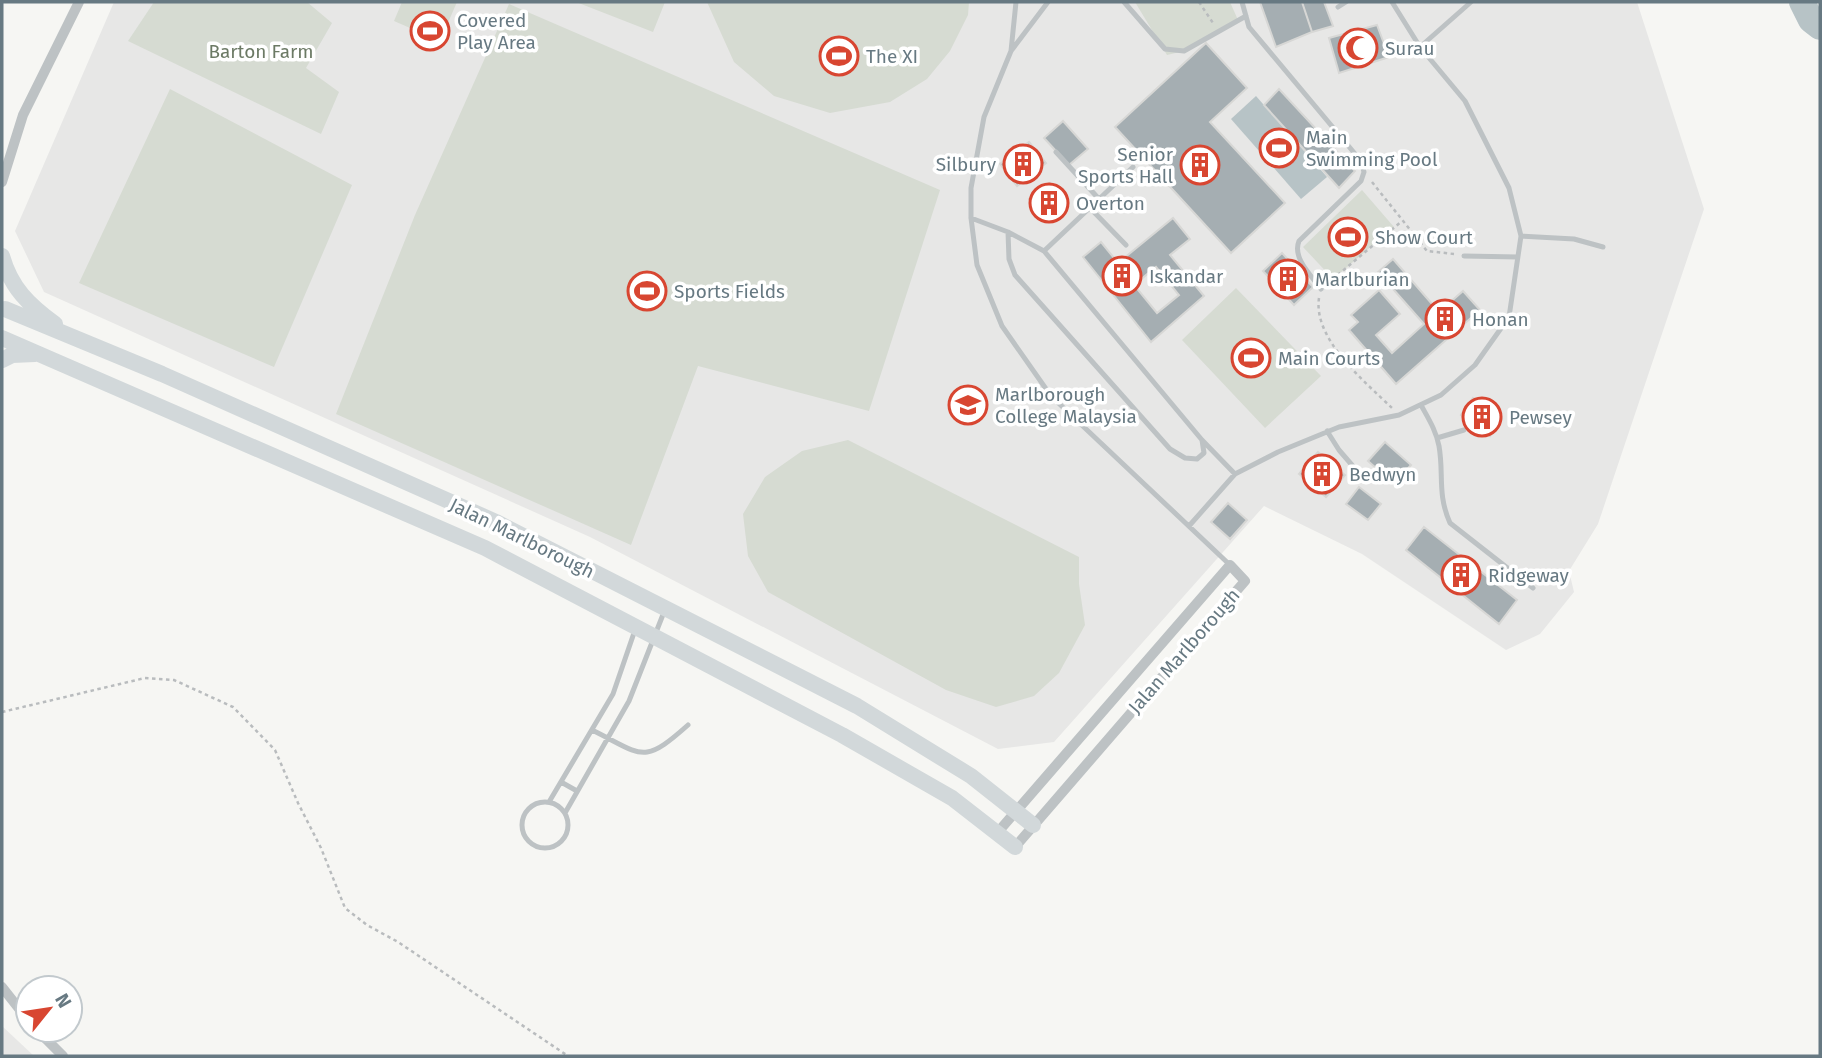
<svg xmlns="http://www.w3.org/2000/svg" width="1822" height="1058" viewBox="0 0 1822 1058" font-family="'Fira Sans',sans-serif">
	<rect width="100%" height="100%" fill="#f6f6f3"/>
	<!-- built -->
	<path fill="#e7e7e6" d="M114 2H1637L1704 209 1598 524 1569 571 1574 592 1540 634 1506 650 1362 554 1264 506 1054 742 998 749 590 537 44 292 15 231Z
		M2 1026 34 1056H2Z"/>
	<!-- green -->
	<path fill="#d6dbd2" d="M154 2H307L332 23 306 68 339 92 321 134 128 41Z
		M402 2H457L440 41 394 21Z
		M576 2H665L653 32Z
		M707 2H969L968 15 950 51 927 79 890 102 830 113 774 96 734 62Z
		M1135 2H1230L1238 20 1184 51 1167 55Z
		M509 4 940 190 869 411 698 366 631 545 336 414 415 215Z
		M170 89 352 185 274 367 79 283Z
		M1362 190 1394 227 1333 279 1303 247Z
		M1236 288 1321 376 1265 428 1182 340Z
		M848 440 1079 557V584L1085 625 1059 673 1034 696 996 707 946 690 768 592 748 556 743 514 765 477 802 451Z"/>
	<!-- water -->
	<path fill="#b7c3c6" d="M1256 96 1327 177 1301 199 1231 119Z"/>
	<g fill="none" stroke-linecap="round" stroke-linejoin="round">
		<!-- river -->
		<path stroke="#b7c3c6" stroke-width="26" d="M1802 2 1811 20 1820 27"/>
	</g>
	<!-- building -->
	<path fill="#a5aeb2" stroke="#d7d7d5" stroke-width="2" fill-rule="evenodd" d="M1260 2H1302L1312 32 1276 47Z
		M1302 2H1324L1333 26 1312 32Z
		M1377 25 1389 57 1339 73 1329 38Z
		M1206 43 1247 88 1210 122 1285 203 1231 253 1115 127Z
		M1279 89 1355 171 1339 188 1264 105Z
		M1063 121 1088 149 1069 165 1044 138Z
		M1029 142 1046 163 1017 186 1000 164Z
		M1050 183 1068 206 1047 222 1029 199Z
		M1173 218 1190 239 1170 255 1204 296 1151 342 1083 257 1101 242 1118 263ZM1156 267 1179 295 1157 313 1134 285Z
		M1282 253 1313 287 1294 305 1263 271Z
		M1393 259 1439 312 1463 291 1480 310 1396 384 1349 330 1358 322 1351 315 1379 290 1400 314 1376 335 1392 353 1424 324 1378 272Z
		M1473 398 1502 419 1490 436 1461 415Z
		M1385 442 1411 465 1394 484 1368 461Z
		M1318 452 1345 475 1326 497 1299 474Z
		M1359 487 1381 504 1368 520 1346 504Z
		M1228 503 1247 520 1230 539 1211 522Z
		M1424 527 1517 600 1499 624 1406 550Z"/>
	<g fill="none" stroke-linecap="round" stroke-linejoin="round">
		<!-- path -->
		<path stroke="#b9bcbe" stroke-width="2.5" stroke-dasharray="3.5 3.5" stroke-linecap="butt" d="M1199 2 1213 23
			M1372 182 1427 251 1454 254
			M1327 284 1402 221
			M1319 298C1313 339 1364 381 1392 408
			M2 712 145 678 174 680 233 707 275 750 298 803 321 848 345 908 367 925 398 942 568 1056"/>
		<!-- lane -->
		<path stroke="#bdc2c4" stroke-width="5" d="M1048 2 1011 51 984 117 971 188V218L977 265 1002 326 1051 396 1230 565
			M1124 2 1165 49 1184 51 1246 16
			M1242 2 1249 27 1361 161 1364 172 1361 181 1299 241C1292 258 1311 275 1321 289
			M1338 7 1346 2
			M1420 47 1471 2
			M1011 51 1016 2
			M1056 152 1099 199
			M1090 208 1126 245
			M971 218 1008 232 1044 251 1202 440 1235 474
			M1008 232 1009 259 1015 275 1170 449 1185 458 1197 459 1204 453 1202 440
			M1521 236 1574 239 1603 247
			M1044 251 1133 167
			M1464 256 1518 257
			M1421 405C1428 418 1436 430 1439 446 1444 474 1437 494 1450 523L1533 588
			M1327 431 1339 450 1358 472
			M1437 438 1464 430
			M1189 526 1235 474 1278 452 1339 427 1399 415 1441 395 1475 365 1509 317 1521 236 1509 188 1465 101 1420 47 1392 2
			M592 730C643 755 642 766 688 725
			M561 782 577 791
			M522 825a23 23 0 1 1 46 0a23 23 0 1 1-46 0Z
			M549 802 613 694 635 630
			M565 813 629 701 664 612"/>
		<!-- street -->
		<path stroke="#bdc2c4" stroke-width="10" d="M2 182 23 115 79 2
			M998 832 1230 565 1245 581 1015 847
			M2 987 28 1020
			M37 1030 63 1056"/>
		<!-- secondary -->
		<path stroke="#d2d8da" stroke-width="16" d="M2 256C11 288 29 305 55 324
			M5 309 162 374 496 522 857 706 971 776 1033 825
			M2 338 485 548 842 735 952 798 1015 847
			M2 360 12 355 35 354"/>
	</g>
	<!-- icons -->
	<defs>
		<symbol id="stadium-ring" viewBox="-11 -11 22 22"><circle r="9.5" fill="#fff" stroke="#d84631" stroke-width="1.5"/><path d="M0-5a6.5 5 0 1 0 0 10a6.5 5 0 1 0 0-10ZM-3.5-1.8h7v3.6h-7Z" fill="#d84631"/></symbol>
		<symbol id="mosque-ring" viewBox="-11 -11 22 22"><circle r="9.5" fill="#fff" stroke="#d84631" stroke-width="1.5"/><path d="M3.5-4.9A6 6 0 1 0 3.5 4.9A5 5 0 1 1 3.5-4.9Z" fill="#d84631"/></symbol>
		<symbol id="building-ring" viewBox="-11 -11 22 22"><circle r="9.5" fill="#fff" stroke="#d84631" stroke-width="1.5"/><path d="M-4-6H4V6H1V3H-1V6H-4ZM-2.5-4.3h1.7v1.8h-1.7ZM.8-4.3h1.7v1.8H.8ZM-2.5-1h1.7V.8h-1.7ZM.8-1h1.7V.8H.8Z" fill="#d84631"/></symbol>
		<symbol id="university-ring" viewBox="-11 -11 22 22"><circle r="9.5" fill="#fff" stroke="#d84631" stroke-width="1.5"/><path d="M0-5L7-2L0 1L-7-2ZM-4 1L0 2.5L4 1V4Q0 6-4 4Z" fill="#d84631"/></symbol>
	</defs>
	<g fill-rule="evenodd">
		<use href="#stadium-ring" x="408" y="9" width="44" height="44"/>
		<use href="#mosque-ring" x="1336" y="26" width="44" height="44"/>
		<use href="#stadium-ring" x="817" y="34" width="44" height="44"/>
		<use href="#stadium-ring" x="1257" y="126" width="44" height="44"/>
		<use href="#building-ring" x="1001" y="142" width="44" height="44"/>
		<use href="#building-ring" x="1178" y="143" width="44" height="44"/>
		<use href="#building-ring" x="1027" y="181" width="44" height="44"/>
		<use href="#stadium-ring" x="1326" y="215" width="44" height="44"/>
		<use href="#building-ring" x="1100" y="254" width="44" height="44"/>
		<use href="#building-ring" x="1266" y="257" width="44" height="44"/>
		<use href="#stadium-ring" x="625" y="269" width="44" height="44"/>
		<use href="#building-ring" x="1423" y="297" width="44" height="44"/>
		<use href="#stadium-ring" x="1229" y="336" width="44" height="44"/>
		<use href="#university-ring" x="946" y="383" width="44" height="44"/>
		<use href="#building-ring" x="1460" y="395" width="44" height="44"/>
		<use href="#building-ring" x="1300" y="452" width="44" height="44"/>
		<use href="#building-ring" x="1439" y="553" width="44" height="44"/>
	</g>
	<g text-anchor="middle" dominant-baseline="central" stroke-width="7" stroke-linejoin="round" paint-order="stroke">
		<!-- poi labels -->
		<g font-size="19" fill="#677982" stroke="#fff" text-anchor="start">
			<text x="457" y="20">Covered<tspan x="457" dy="22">Play Area</tspan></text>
			<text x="1385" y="48">Surau</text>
			<text x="866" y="56">The XI</text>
			<text x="1306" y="137">Main<tspan x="1306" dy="22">Swimming Pool</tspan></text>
			<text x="1173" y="154" text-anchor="end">Senior<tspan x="1173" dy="22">Sports Hall</tspan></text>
			<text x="996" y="164" text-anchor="end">Silbury</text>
			<text x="1076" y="203">Overton</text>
			<text x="1375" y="237">Show Court</text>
			<text x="1149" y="276">Iskandar</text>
			<text x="1315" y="279">Marlburian</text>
			<text x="674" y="291">Sports Fields</text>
			<text x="1472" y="319">Honan</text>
			<text x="1278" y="358">Main Courts</text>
			<text x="995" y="394">Marlborough<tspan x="995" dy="22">College Malaysia</tspan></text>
			<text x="1509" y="417">Pewsey</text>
			<text x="1349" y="474">Bedwyn</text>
			<text x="1488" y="575">Ridgeway</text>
		</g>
		<!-- park labels -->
		<g font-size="19" fill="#6c7a65" stroke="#fff">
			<text x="261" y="51">Barton Farm</text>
		</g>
		<!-- street labels -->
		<g font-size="19" fill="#677982" stroke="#fff">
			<text transform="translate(522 538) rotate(26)">Jalan Marlborough</text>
			<text transform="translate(1184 651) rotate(-49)">Jalan Marlborough</text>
		</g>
	</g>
	<!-- border -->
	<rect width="1822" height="1058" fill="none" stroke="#677982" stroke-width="7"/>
	<!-- north arrow -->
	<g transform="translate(49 1009) rotate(60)"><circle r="33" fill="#ffffff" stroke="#c2c9cd" stroke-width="2"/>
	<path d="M0-5L12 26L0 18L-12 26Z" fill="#d84631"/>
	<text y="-10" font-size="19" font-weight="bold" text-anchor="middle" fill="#677982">N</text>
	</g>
</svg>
